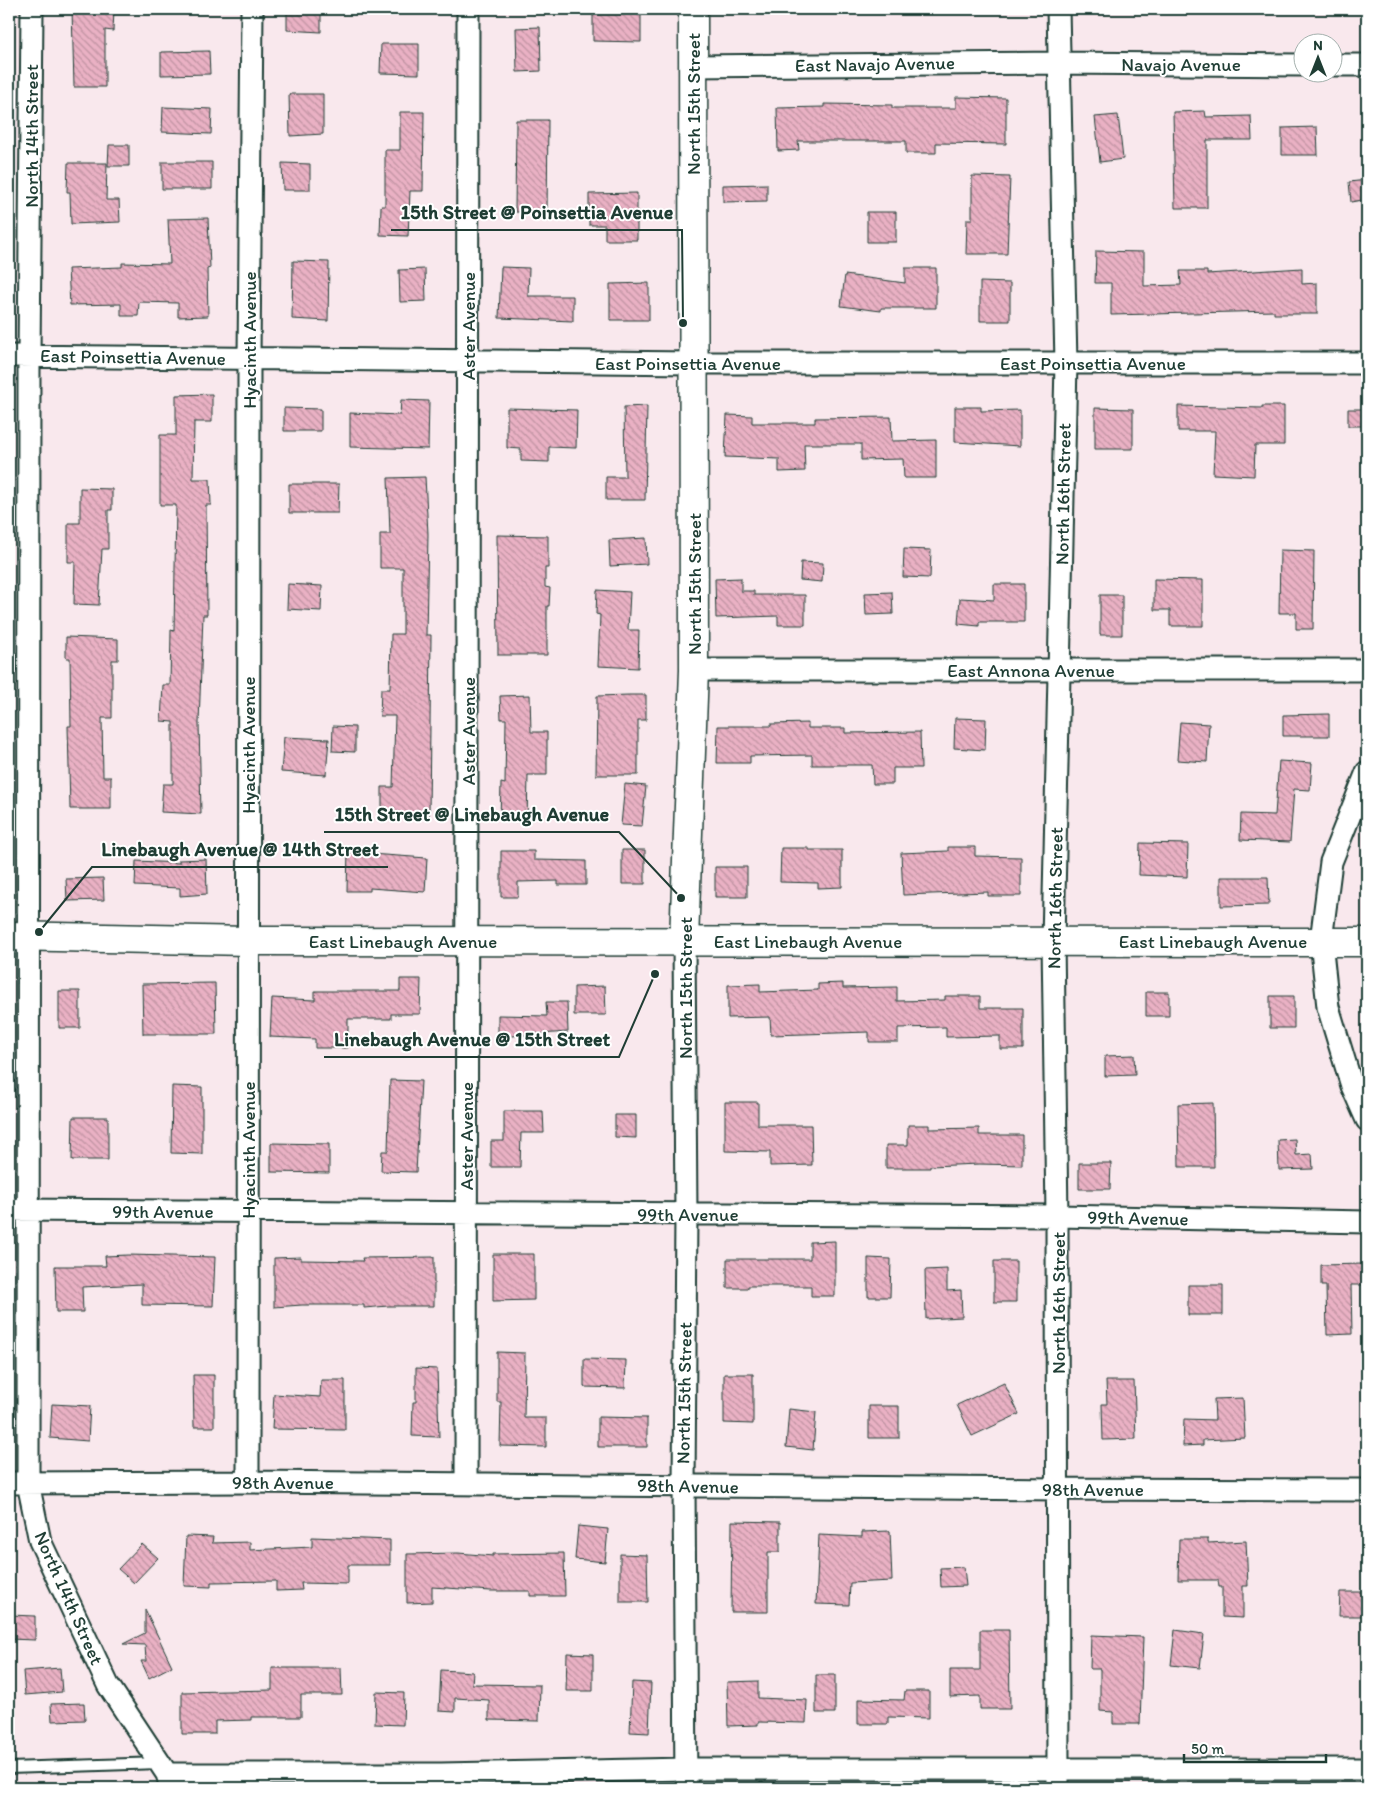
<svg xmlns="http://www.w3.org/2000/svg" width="1376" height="1797" viewBox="0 0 1376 1797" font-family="Itim,sans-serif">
	<defs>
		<pattern id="building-back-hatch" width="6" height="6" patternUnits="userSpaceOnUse" patternTransform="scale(1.25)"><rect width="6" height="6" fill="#eab1c4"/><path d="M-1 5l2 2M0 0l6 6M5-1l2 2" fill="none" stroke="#bd91a0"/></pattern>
	</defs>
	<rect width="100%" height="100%" fill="#f9e8ed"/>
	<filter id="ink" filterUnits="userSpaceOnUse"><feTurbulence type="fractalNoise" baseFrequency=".02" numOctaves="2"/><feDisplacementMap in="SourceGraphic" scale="10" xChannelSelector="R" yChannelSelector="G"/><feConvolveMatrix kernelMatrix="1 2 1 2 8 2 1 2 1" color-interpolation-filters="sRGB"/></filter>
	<g filter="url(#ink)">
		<!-- building -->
		<path fill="url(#building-back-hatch)" stroke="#1f3d34" d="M72 9 114 10 113 31 105 30V87H74Z
			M287 9H321V32L287 30Z
			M593 9H641V42L593 41Z
			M540 27 541 71 517 72 516 28Z
			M381 44H419V74L380 73Z
			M209 51 210 74 161 75V52Z
			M289 94H323V134L290 136Z
			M956 97 1006 98V144L936 143V153H906V141H798L799 150 778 151 777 108 824 107V104L892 105V108H956Z
			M163 107 212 109 211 134 162 132Z
			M1205 111 1206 117 1251 116 1252 140H1207V208H1175L1173 112Z
			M400 112H424L423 191H410L408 236 380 235 381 206H385V150H400Z
			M1118 115 1123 159 1100 162 1095 117Z
			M516 120H548L547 212H515Z
			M1317 127 1318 155H1282V128Z
			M109 145H129V166H108Z
			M162 162H212V189H162Z
			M68 163H107L106 200H119L120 222 71 224 70 192H67Z
			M282 163 310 164V190H283Z
			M972 176 1010 177 1007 254H966L967 219H972Z
			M1367 180V199L1351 202 1349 182Z
			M767 184V201L723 202V185Z
			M637 193V240H605V225H589V194Z
			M867 212H896V242H867Z
			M208 218 210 268 207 269 208 316 178 317V303L139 302 138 316H121V304L70 305 68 269 122 267V263L170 264 168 219Z
			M1096 251 1144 252V286L1181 285 1180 271H1207V274L1302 268V284L1317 283V314H1274V311L1111 315V283H1095Z
			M293 261 329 262 328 321 292 319Z
			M501 267 529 268 528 296H573V321L499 318Z
			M905 268H936V308H881V311L841 306 845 275 905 283Z
			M425 269 426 301 400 302 399 270Z
			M980 282 1010 283V321H980Z
			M649 283V320H610V284Z
			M212 394V422H194L193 479H210L211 505H206L207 615H203L199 723 201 814 161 812 163 784H173V722L161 721 163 685H170L171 630 174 631 176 505H160V435H176V395Z
			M401 400 429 401 428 449 350 447V413L400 415Z
			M647 406 645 500H606V477H625L624 407Z
			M1178 406 1262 408V406H1284V445H1255L1254 476 1213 474 1215 431H1178Z
			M955 407H981V411L1020 410V446L955 442Z
			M284 408 321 409V431H284Z
			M507 408 577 410 576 448 549 447V462L521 461V449L507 448Z
			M1095 408 1133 409V449H1095Z
			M1348 409H1367V426H1348Z
			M727 415 752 416V423H815V418L891 417 892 441 936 440V478H904L903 459 861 460V444H804L805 471 779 472V459L725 457Z
			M425 477 428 534 426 635H431L429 815 382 816V787H393L395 716H380L381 689H390L391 634H403V568H380V534H390L388 478Z
			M289 484H339L338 513H289Z
			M80 488 112 489V510H108V549H102L99 605 74 604 75 562H68V523H80Z
			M497 535 548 536V568H545V587L550 588 549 606H547V655H498Z
			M646 538 647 564 610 566 609 540Z
			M904 549 931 550 930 578 903 577Z
			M1280 550 1314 551 1313 629H1296V613H1279Z
			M801 562 823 563 822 582 800 580Z
			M741 578V591H754V595H805V625H778V616L716 618 715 579Z
			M1154 579 1203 580V626H1170V610H1154Z
			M288 584 322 586 321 611 287 609Z
			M994 584H1024V622H979V626L958 624 960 598 994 600Z
			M597 590 630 592 628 630H639L638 668 598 666 600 615 596 614Z
			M892 592 893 614 866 615 865 593Z
			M1100 595H1122V635H1100Z
			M66 637 118 639V660H112V718H102L103 777H111V809H70L68 726H71L70 658H66Z
			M530 695 531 732H547V775H528L527 822 500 821 501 783 505 784 506 719H501L500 696Z
			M629 695H646V720H638V775H596L597 696Z
			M1329 714V736H1283V715Z
			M955 718 986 719 985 750 954 748Z
			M1180 722 1209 724 1207 762 1177 760Z
			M808 723V728H845V733L920 732 921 768H893V784H873L872 765H812V755L750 756V763H717L718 726H771V724Z
			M333 726 355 727V752L332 751Z
			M284 737 329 739 326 775 281 772Z
			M1279 761 1312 763 1310 790 1294 789 1290 842 1240 840 1241 814 1275 815Z
			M625 784 646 786 642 826 621 825Z
			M1140 843 1188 844 1187 877 1139 875Z
			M948 847H975V856L1021 857V896H988V892L903 895 901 853 948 851Z
			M781 848H809V850H842V887L818 888V883L780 882Z
			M348 850H370V854L427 858 425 892 370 888V891H347Z
			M622 850H645V884H622Z
			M501 851H534V860L586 861V885H558V881L518 882V897H501Z
			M206 859 207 894 180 896V888L135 886 136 861 179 863V860Z
			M715 867H747V897H715Z
			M1221 877H1268L1269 905 1221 906Z
			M103 878 104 900 67 901 66 879Z
			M400 979H421L420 1014H391V1019H348V1048H315V1039L270 1037 272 998 315 1000V991H400Z
			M215 983 216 1034H143L142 984Z
			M843 983V988L897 987V1001L945 1000V996H980V1008H1023V1049H1000V1036L946 1037V1027L898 1028V1042H869V1032L771 1035 770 1017 728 1018V985L760 984V992L818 990V984Z
			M605 986 606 1015H574V987Z
			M59 991H80V1028H59Z
			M1146 992H1169V1016H1146Z
			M1270 996H1294V1028H1270Z
			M546 1002H567L568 1032 498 1037V1015L547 1016Z
			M1134 1055 1135 1075 1105 1076V1056Z
			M390 1080 421 1081 416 1172 381 1171 382 1151H388Z
			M172 1086 202 1087V1154L171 1153Z
			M725 1102H758V1125H811L812 1165 770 1166V1152L725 1151Z
			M1213 1103 1214 1167H1179L1178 1104Z
			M504 1111H543L544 1133H521L520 1167H491V1141H504Z
			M615 1115H636V1138L615 1137Z
			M73 1117H108V1160H72Z
			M908 1125H929V1129L979 1128V1135H1022V1165L979 1164 930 1166V1168H886V1145H908Z
			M1295 1139 1296 1155 1312 1154 1313 1169 1279 1170 1278 1140Z
			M271 1143 329 1144V1173L271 1172Z
			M1079 1163H1111L1110 1189H1079Z
			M835 1241V1296H811V1286H748V1288H727V1259H810V1242Z
			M493 1254H534V1300L493 1301Z
			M128 1255 215 1257 213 1306 142 1305V1284L82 1287 83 1312H56L55 1266H106L105 1256Z
			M301 1257V1260L363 1261 362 1258 434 1257V1306H388L364 1308V1305H302L274 1307V1258Z
			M868 1258 891 1259 890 1297H868Z
			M994 1261H1016V1302H994Z
			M1363 1264 1364 1285H1351L1352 1334 1327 1335 1326 1286H1321V1265Z
			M947 1269V1291L961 1290 962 1317 926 1319 925 1270Z
			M1188 1285H1223V1315H1188Z
			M497 1352 525 1353 524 1418H546V1447L500 1446 501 1402H497Z
			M584 1359 626 1360 625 1388 584 1387Z
			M416 1368 437 1369 439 1437 412 1436 413 1402H416Z
			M724 1374H753V1424L724 1423Z
			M193 1375H214V1427H194Z
			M321 1380H345V1430L272 1429 274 1394 320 1397Z
			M1106 1381H1134L1136 1439 1103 1440 1102 1404H1107Z
			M1004 1383 1019 1414 972 1436 957 1405Z
			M1243 1398 1245 1438 1203 1440V1445L1183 1446 1184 1419 1215 1420 1214 1399Z
			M52 1404 90 1406 88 1441 50 1438Z
			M869 1406H899V1438H869Z
			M789 1409 816 1412 813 1450 786 1447Z
			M598 1417 647 1418V1447H598Z
			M732 1521 780 1522V1552H768V1612H731Z
			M578 1526 608 1529 605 1562 575 1559Z
			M890 1531 892 1581 850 1583 849 1605 816 1604 819 1535 862 1537V1532Z
			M186 1536 213 1537 212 1543 250 1542V1550L312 1547V1537L390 1540V1565H348V1584L301 1583 302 1590 276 1591V1581L211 1582V1587L184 1586Z
			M1179 1539H1208V1543L1246 1541 1248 1586H1243V1618L1222 1617V1587H1219L1218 1580H1178Z
			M142 1544 158 1558 134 1583 118 1569Z
			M458 1553 493 1556V1554L564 1553 565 1596H530V1591H491L432 1587V1602L407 1603V1554Z
			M620 1554 647 1555 648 1602H620Z
			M964 1567 966 1586 941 1587 940 1568Z
			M1340 1592H1367V1616H1339Z
			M145 1609 172 1666 149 1678 141 1661H146L145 1645 123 1644 145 1633Z
			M9 1615 35 1616V1640L9 1639Z
			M980 1630H1009L1010 1709H980V1696L950 1697V1670H980Z
			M1175 1630 1204 1634 1200 1668 1171 1665Z
			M1091 1635 1143 1637 1140 1724H1113V1712L1100 1711V1669H1090Z
			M567 1653 593 1654V1691H566Z
			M60 1668 62 1692 25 1695 23 1671Z
			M272 1668H341L342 1695H301V1717H251V1720L215 1721V1734H182V1692L272 1690Z
			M441 1670 473 1672 472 1684 540 1685 539 1721 489 1720V1700L455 1698V1712L439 1711Z
			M816 1675H835V1713H816Z
			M758 1681V1698L807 1700 806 1723 758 1722V1725L728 1726 727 1682Z
			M632 1682 651 1683 649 1733 630 1732Z
			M905 1691H929V1718L888 1717V1724H858V1699L904 1700Z
			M376 1692 404 1693 403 1725 375 1724Z
			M84 1703 85 1720 52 1721 51 1704Z"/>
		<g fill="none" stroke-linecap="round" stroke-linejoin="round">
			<defs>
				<path id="lane" d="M9 1768 160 1763"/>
				<path id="street" d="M32 9 29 356 28 1483 40 1541 108 1685 167 1774 171 1788
					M1334 65H1367
					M693 66 1058 63 1304 65
					M9 356 693 363H1367
					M694 670H1367
					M1367 772 1331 862 1321 941 1328 1007 1352 1086 1367 1120
					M684 941 686 1214 684 1486 686 1788
					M9 1210 1057 1216 1367 1222
					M248 1482 249 358 252 9
					M9 1483 248 1482 1058 1489 1367 1490
					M466 1483 468 9
					M167 1774H441L686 1769H1367
					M1058 1788 1057 1216 1053 941 1066 363 1058 9"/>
				<path id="secondary" d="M9 936 248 941 1367 942
					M684 941 694 670 693 9"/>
			</defs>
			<!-- lane casing -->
			<use href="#lane" stroke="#1f3d34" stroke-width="14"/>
			<!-- street casing -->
			<use href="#street" stroke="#1f3d34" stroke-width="25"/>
			<!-- secondary casing -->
			<use href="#secondary" stroke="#1f3d34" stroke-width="31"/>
			<!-- lane -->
			<use href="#lane" stroke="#fff" stroke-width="10"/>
			<!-- street -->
			<use href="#street" stroke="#fff" stroke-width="21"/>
			<!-- secondary -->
			<use href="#secondary" stroke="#fff" stroke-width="28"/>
		</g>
	</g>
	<g text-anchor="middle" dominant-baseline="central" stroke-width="4" stroke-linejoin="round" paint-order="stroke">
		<!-- street labels -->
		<g font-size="19" fill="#1f3d34" stroke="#fff">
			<text transform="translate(875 64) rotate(-1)">East Navajo Avenue</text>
			<text x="1181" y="64">Navajo Avenue</text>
			<text transform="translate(693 104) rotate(-90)">North 15th Street</text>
			<text transform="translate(31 136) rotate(-90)">North 14th Street</text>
			<text transform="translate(468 326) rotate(-90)">Aster Avenue</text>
			<text transform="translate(249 340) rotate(-90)">Hyacinth Avenue</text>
			<text transform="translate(133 357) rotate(1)">East Poinsettia Avenue</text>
			<text x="688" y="363">East Poinsettia Avenue</text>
			<text x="1093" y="363">East Poinsettia Avenue</text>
			<text transform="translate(1063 494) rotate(-89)">North 16th Street</text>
			<text transform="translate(694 584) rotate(-90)">North 15th Street</text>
			<text x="1031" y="670">East Annona Avenue</text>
			<text transform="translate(468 731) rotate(-90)">Aster Avenue</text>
			<text transform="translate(248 745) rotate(-90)">Hyacinth Avenue</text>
			<text transform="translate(1055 898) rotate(-89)">North 16th Street</text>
			<text x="403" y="941">East Linebaugh Avenue</text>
			<text x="808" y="941">East Linebaugh Avenue</text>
			<text x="1213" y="941">East Linebaugh Avenue</text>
			<text transform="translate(685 988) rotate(-90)">North 15th Street</text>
			<text transform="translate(466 1136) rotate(-90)">Aster Avenue</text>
			<text transform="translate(248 1150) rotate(-90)">Hyacinth Avenue</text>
			<text x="163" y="1211">99th Avenue</text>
			<text x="688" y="1214">99th Avenue</text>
			<text transform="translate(1138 1218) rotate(1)">99th Avenue</text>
			<text transform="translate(1058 1303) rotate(-90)">North 16th Street</text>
			<text transform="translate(684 1393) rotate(-89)">North 15th Street</text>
			<text x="283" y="1482">98th Avenue</text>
			<text transform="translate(688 1486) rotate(1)">98th Avenue</text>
			<text x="1093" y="1489">98th Avenue</text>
			<text transform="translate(69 1598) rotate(66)">North 14th Street</text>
		</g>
	</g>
	<!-- callouts -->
	<path fill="none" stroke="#1f3d34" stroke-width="2" d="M683 323L682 230H391M681 898L619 832H324M39 932L92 867H388M655 974L619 1057H324"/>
	<g fill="#1f3d34" stroke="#fff" stroke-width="2">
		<circle cx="683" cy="323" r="5"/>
		<circle cx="681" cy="898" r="5"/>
		<circle cx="39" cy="932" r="5"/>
		<circle cx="655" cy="974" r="5"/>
	</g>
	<g font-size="20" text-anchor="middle" font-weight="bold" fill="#1f3d34" stroke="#fff" stroke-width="4" stroke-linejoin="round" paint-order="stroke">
		<text x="537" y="219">15th Street @ Poinsettia Avenue</text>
		<text x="472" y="821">15th Street @ Linebaugh Avenue</text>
		<text x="240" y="856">Linebaugh Avenue @ 14th Street</text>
		<text x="472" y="1046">Linebaugh Avenue @ 15th Street</text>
	</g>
	<!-- margin -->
	<rect width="1376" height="1797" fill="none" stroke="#fff" stroke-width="30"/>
	<rect x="15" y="15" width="1346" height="1767" fill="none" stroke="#1f3d34" stroke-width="2" filter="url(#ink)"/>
	<!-- north arrow -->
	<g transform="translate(1318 58)"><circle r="24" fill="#ffffff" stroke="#a5b1ae"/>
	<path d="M0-4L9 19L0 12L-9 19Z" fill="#1f3d34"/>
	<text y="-8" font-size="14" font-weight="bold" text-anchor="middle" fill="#1f3d34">N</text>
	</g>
	<!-- scale -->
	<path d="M1184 1754v8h142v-8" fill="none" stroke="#1f3d34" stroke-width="2.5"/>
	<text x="1191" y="1754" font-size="15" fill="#1f3d34" stroke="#ffffff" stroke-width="4" paint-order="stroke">50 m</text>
</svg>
